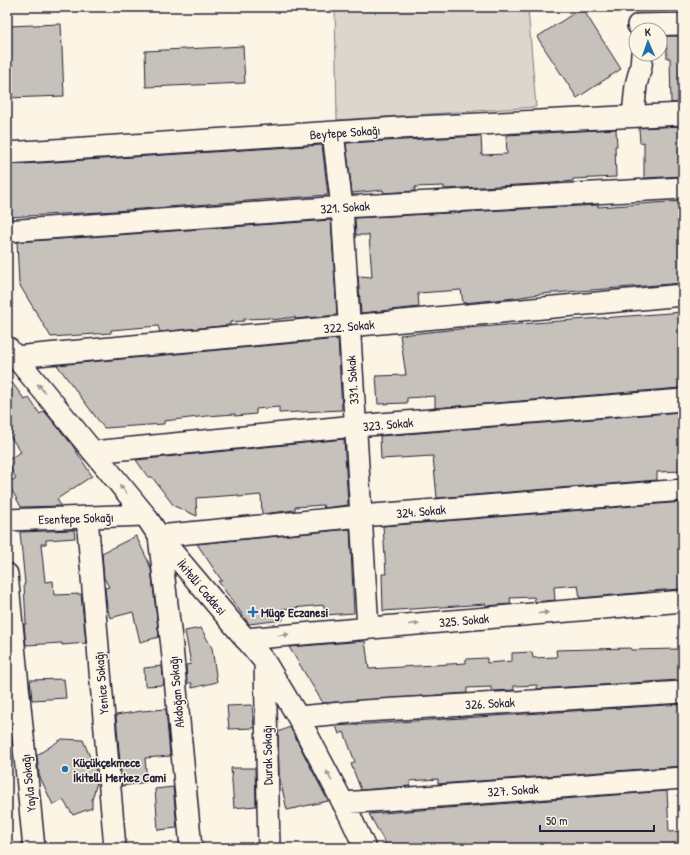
<svg xmlns="http://www.w3.org/2000/svg" width="690" height="855" viewBox="0 0 690 855" font-family="'Patrick Hand',sans-serif">
	<rect width="100%" height="100%" fill="#fcf5e5"/>
	<filter id="ink" filterUnits="userSpaceOnUse"><feTurbulence type="fractalNoise" baseFrequency=".025" numOctaves="2"/><feDisplacementMap in="SourceGraphic" scale="8" xChannelSelector="R" yChannelSelector="G"/><feConvolveMatrix kernelMatrix="1 2 1 2 8 2 1 2 1" color-interpolation-filters="sRGB"/></filter>
	<g filter="url(#ink)">
		<!-- green -->
		<path fill="#dcd6cc" stroke="#7f7c84" d="M335 7H536L528 8 536 107 337 120Z"/>
		<!-- building -->
		<path fill="#c6c1bb" stroke="#22223b" d="M664 7H683V12H665Z
			M582 8 621 69 577 98 537 37Z
			M61 24 64 96 7 98V26Z
			M666 36H683V102L671 103 670 58H667Z
			M243 46 245 83 146 87 145 51Z
			M683 126V176L644 178V142L640 143 639 128Z
			M616 129 617 146H615L616 177 573 179V181L553 183 444 189V186L415 187V191L384 193 383 190 352 193 346 143 481 136 482 155 507 154 506 135Z
			M322 145 328 195 101 212 7 217V165Z
			M683 201V283L540 294 515 298 463 303 461 290 418 293 419 307 361 313 358 276 372 277 369 235H356L355 218 598 205V207Z
			M331 220 337 315 295 319V317L272 320V318L244 319V321L230 322V325L160 332 158 326 111 330V333L51 337 19 284 17 242Z
			M683 312V383H679L680 388 435 408V396L407 398V403L378 404 376 376 406 375 400 335 479 327Z
			M338 339 342 410 279 413V407L256 409V414L235 416V414L207 416 164 421V424L104 428 57 365Z
			M7 376 25 400 29 398 40 414 44 411 71 443 92 476 57 499 61 506 21 507 8 483 16 478 7 463V460L21 452 7 432Z
			M681 412 683 433V471L657 472V480L437 498 433 456 381 459 380 436Z
			M344 439 348 505 324 508 323 505 295 507V510L262 514 261 495 238 497V495L196 498 197 516 174 506 152 477H148L136 460Z
			M683 502V589L647 591V592L580 598 578 585 554 587 555 600 535 602 534 597 510 598 511 604 486 606V604L383 611 382 574H386L383 526Z
			M350 529 354 613 325 615 324 605 282 609 283 620 249 624 218 581H222L197 544Z
			M74 530 75 538 46 540V544H41L45 582 53 581 54 595 81 594 86 643 62 645V643L26 645 24 624H26L24 584H25L20 532Z
			M136 536 148 561 151 569 159 637 140 642 133 612 110 618 107 607 105 588 109 587 104 578 102 553Z
			M201 628 212 648 217 682 192 688V683H187L186 665 191 664 185 631Z
			M365 641 369 669 466 663V659L487 658V663L512 661V653L532 652 533 658 557 657 556 650 631 648V650L678 649 679 680 537 689V685L514 686V690L491 691V687L467 688V693L323 703 289 647Z
			M162 666 164 685 145 686 144 668Z
			M64 679 66 698 32 700 30 680Z
			M683 704V766L438 784V779L410 781V786L361 790 351 764 355 762 344 732 339 734 336 726Z
			M252 705 254 728 229 729 227 706Z
			M166 709 170 756 145 758 147 782 122 786 116 715 142 711Z
			M290 727 310 766 328 801 287 810 279 775 278 732Z
			M62 739 83 740 97 774V782L92 800V808L73 815 63 800 53 805 39 775 37 755Z
			M231 768H255L256 806 234 808Z
			M173 787 177 828 158 830 155 789Z
			M667 791 669 832 683 831V848H388L369 814Z"/>
		<g fill="none" stroke-linecap="round" stroke-linejoin="round">
			<defs>
				<path id="minor" d="M638 25 683 24
					M633 116 636 85 641 66 642 54
					M333 133 342 207 368 628
					M7 153 398 128 683 114
					M7 231 342 207 683 188
					M8 348 145 515 159 536 265 662 298 717 350 816 365 848
					M15 357 683 295
					M93 452 355 426 683 400
					M87 517 115 848
					M7 520 145 515
					M7 574 34 848
					M245 639 683 601
					M265 663 269 848
					M298 717 364 711 683 692
					M343 803 683 778
					M191 848 172 647 159 536 361 516 683 490"/>
			</defs>
			<!-- minor casing -->
			<use href="#minor" stroke="#22223b" stroke-width="24"/>
			<!-- minor -->
			<use href="#minor" stroke="#fcf5e5" stroke-width="21"/>
		</g>
		<!-- one-way arrows -->
		<defs><path id="oneway-solid" d="M-6-.8H1V-3.2L6.5 0L1 3.2V.8H-6Z"/></defs>
		<g fill="#9a9698">
			<use href="#oneway-solid" transform="translate(41 388) rotate(-129)"/>
			<use href="#oneway-solid" transform="translate(123 489) rotate(-129)"/>
			<use href="#oneway-solid" transform="translate(543 613) rotate(-5)"/>
			<use href="#oneway-solid" transform="translate(414 624) rotate(-5)"/>
			<use href="#oneway-solid" transform="translate(284 635) rotate(-5)"/>
			<use href="#oneway-solid" transform="translate(329 776) rotate(-118)"/>
		</g>
	</g>
	<!-- markers -->
	<g fill="#1f6fb2" stroke="#fcf5e5" stroke-width="1.5">
		<path d="M251 606h4v4h4v4h-4v4h-4v-4h-4v-4h4z"/>
		<circle cx="65" cy="769" r="4"/>
	</g>
	<g text-anchor="middle" dominant-baseline="central" stroke-width="3" stroke-linejoin="round" paint-order="stroke">
		<!-- street labels -->
		<g font-size="13" fill="#22223b" stroke="#fcf5e5">
			<text transform="translate(345 132) rotate(-4)">Beytepe Sokağı</text>
			<text transform="translate(345 207) rotate(-4)">321. Sokak</text>
			<text transform="translate(349 326) rotate(-5)">322. Sokak</text>
			<text transform="translate(352 380) rotate(-94)">331. Sokak</text>
			<text transform="translate(388 424) rotate(-5)">323. Sokak</text>
			<text transform="translate(421 511) rotate(-5)">324. Sokak</text>
			<text transform="translate(76 518) rotate(-2)">Esentepe Sokağı</text>
			<text transform="translate(202 587) rotate(50)">İkitelli Caddesi</text>
			<text transform="translate(464 620) rotate(-5)">325. Sokak</text>
			<text transform="translate(101 683) rotate(-95)">Yenice Sokağı</text>
			<text transform="translate(176 692) rotate(-95)">Akdoğan Sokağı</text>
			<text transform="translate(490 703) rotate(-3)">326. Sokak</text>
			<text transform="translate(267 755) rotate(-91)">Durak Sokağı</text>
			<text transform="translate(28 783) rotate(-96)">Yayla Sokağı</text>
			<text transform="translate(513 790) rotate(-4)">327. Sokak</text>
		</g>
		<!-- poi labels -->
		<g font-size="13" font-weight="bold" fill="#22223b" stroke="#fcf5e5" text-anchor="start">
			<text x="261" y="612">Müge Eczanesi</text>
			<text x="73" y="762">Küçükçekmece<tspan x="73" dy="15">İkitelli Merkez Cami</tspan></text>
		</g>
	</g>
	<!-- margin -->
	<rect width="690" height="855" fill="none" stroke="#fcf5e5" stroke-width="24"/>
	<rect x="12" y="12" width="666" height="831" fill="none" stroke="#22223b" stroke-width="1.5" filter="url(#ink)"/>
	<!-- north arrow -->
	<g transform="translate(648 42) rotate(358)"><circle r="19" fill="#fcf5e5" stroke="#a5a1a1"/>
	<path d="M0-3L7 15L0 10L-7 15Z" fill="#1f6fb2"/>
	<text y="-6" font-size="11" font-weight="bold" text-anchor="middle" fill="#22223b">K</text>
	</g>
	<!-- scale -->
	<path d="M540 825v6h114v-6" fill="none" stroke="#22223b" stroke-width="2"/>
	<text x="546" y="825" font-size="12" fill="#22223b" stroke="#fcf5e5" stroke-width="3" paint-order="stroke">50 m</text>
</svg>
